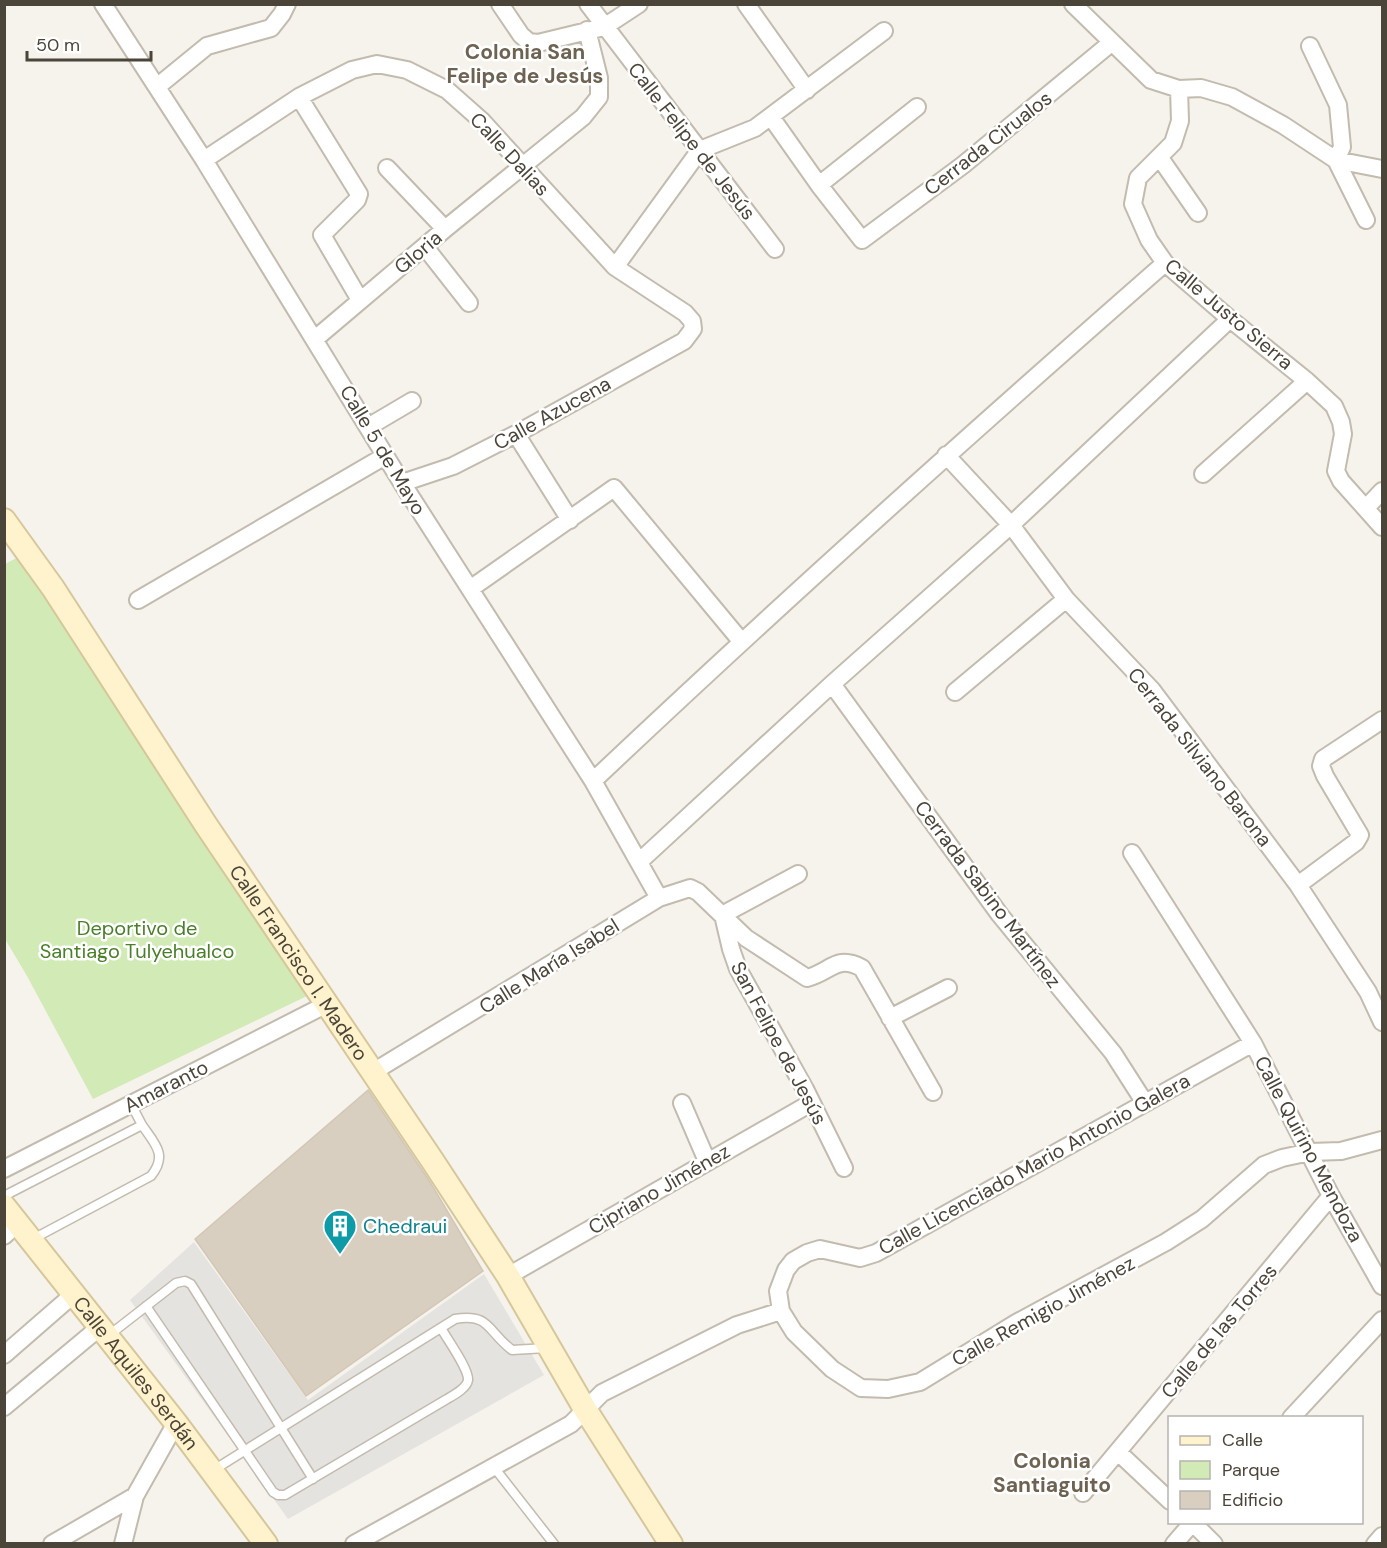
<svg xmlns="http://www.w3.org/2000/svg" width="1387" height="1548" viewBox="0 0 1387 1548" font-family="'DM Sans',sans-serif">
	<rect width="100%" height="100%" fill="#f6f3ec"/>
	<!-- green -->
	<path fill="#d2eab5" d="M28 552 307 996 93 1099 27 976 5 939V564Z"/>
	<!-- parking -->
	<path fill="#e5e3e0" d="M194 1242 308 1400 484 1274 544 1375 288 1519 130 1300Z"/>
	<!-- building -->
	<path fill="#d8cfc1" stroke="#d3c7b4" stroke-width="1.5" d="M368 1090 430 1182 483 1271 306 1396 195 1239Z"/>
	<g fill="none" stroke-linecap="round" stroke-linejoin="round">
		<defs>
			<path id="lane" d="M131 1104 142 1125
				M4 1196 142 1125C155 1144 168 1155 151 1176L31 1240
				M146 1306 273 1492 278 1495H285L447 1399C454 1395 467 1388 468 1380 469 1369 447 1339 441 1328
				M108 1336 176 1283 185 1281 191 1284 313 1479
				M493 1466 554 1544
				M212 1471 455 1319C490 1313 487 1331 512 1350L547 1348"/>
			<path id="street" d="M103 4 204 160 402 483 593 781 659 898
				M500 4 521 35 529 42 538 43 604 27 639 4
				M588 4 775 249
				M746 4 807 90
				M1073 4 1151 80 1179 89 1201 88 1232 97 1283 125 1336 160 1382 169
				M1310 46 1338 105 1342 147 1336 160 1366 220
				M158 86 207 46 271 28 282 14 287 4
				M1179 89 1180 121 1173 143 1138 178 1133 204 1149 240 1165 263 1230 319 1307 381 1334 406 1341 422 1343 434 1336 471 1341 481 1382 527
				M299 97 359 194 357 200 322 235 360 300
				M771 117 819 185 862 240 963 165 1111 43
				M1160 158 1198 213
				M204 160 299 97 352 70 377 64 407 70 447 90 482 121 615 267 685 313 692 321 693 329 684 341 516 434 453 466 402 483
				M387 168 445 229
				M819 185 917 107
				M425 247 469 303
				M615 267 700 150 755 128 884 31
				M315 339 445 229 583 117 599 97V78L587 30
				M368 427 412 401
				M516 434 570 520
				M946 455 1011 525 1066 599 1152 690 1298 885 1368 992 1382 1022
				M1203 474 1307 381
				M1366 508 1382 491
				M470 589 614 488 741 641
				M138 600 385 456
				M832 684 1000 915 1113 1053 1145 1103
				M955 692 1066 599
				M593 781C780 604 971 433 1165 263
				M1132 853 1253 1043 1331 1196 1382 1286
				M640 861 832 684 1011 525 1230 319
				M1298 885 1356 842 1360 835 1325 776 1321 766 1323 759 1382 720
				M722 915 798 874
				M723 915 731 949 738 969 805 1089 844 1168
				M890 1018 948 988
				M1253 1043 876 1253 860 1258 820 1249 807 1253 793 1261 786 1270 778 1291 781 1311 794 1332 832 1369 861 1388 888 1389 920 1382 1016 1323 1166 1242 1202 1219 1264 1165 1282 1158 1310 1152 1341 1151 1382 1140
				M373 1072 659 898 690 888 698 892 746 938 807 978C831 972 836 954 862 968L933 1092
				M682 1103 707 1161
				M4 1169 327 1004
				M4 1236 18 1223
				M508 1276 811 1103
				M4 1355 74 1294
				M4 1407 100 1327
				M1291 1418 1382 1320
				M1118 1452 1170 1501
				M1083 1493 1331 1196
				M1192 1522 1214 1544
				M52 1544 135 1496
				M123 1544 135 1496 176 1423
				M354 1544 571 1424 602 1393 737 1325 781 1311
				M1174 1544 1193 1522
				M1375 1544 1382 1536"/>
			<g id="secondary">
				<path id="s1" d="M4 520 53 588 206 825 432 1160 508 1276 585 1409 671 1544"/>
				<path id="s2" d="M4 1206 176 1423 266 1544"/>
			</g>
		</defs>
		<!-- lane casing -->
		<use href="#lane" stroke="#c2bbae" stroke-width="11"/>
		<!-- street casing -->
		<use href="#street" stroke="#c2bbae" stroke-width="20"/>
		<!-- secondary casing -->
		<use href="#secondary" stroke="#d6c79b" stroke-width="26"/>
		<!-- lane -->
		<use href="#lane" stroke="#fff" stroke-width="8"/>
		<!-- street -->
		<use href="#street" stroke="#fff" stroke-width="16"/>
		<!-- secondary -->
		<use href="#secondary" stroke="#fff3cd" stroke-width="22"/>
	</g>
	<!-- icons -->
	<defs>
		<symbol id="building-pin" viewBox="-11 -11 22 30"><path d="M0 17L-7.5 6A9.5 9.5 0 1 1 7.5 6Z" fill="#0f9aa8" stroke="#fff"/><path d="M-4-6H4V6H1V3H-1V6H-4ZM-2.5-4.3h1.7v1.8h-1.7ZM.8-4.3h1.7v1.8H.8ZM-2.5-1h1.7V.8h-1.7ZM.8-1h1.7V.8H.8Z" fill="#fff"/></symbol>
	</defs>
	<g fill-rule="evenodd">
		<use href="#building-pin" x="321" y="1207" width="38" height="52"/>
	</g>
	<g text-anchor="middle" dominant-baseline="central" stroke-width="5" stroke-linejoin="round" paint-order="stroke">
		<!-- street labels -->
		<g font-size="20" fill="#4b4439" stroke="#fff">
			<text transform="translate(692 141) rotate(52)">Calle Felipe de Jesús</text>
			<text transform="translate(988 143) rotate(-38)">Cerrada Cirualos</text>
			<text transform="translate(510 154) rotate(47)">Calle Dalias</text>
			<text transform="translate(418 252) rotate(-40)">Gloria</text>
			<text transform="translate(1229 314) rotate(40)">Calle Justo Sierra</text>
			<text transform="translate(552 413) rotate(-29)">Calle Azucena</text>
			<text transform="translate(383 450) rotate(59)">Calle 5 de Mayo</text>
			<text transform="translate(1200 757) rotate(52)">Cerrada Silviano Barona</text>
			<text transform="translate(988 894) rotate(53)">Cerrada Sabino Martínez</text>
			<text stroke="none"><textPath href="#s1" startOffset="532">Calle Francisco I. Madero</textPath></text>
			<text transform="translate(549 966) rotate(-32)">Calle María Isabel</text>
			<text transform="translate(779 1043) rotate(62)">San Felipe de Jesús</text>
			<text transform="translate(166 1086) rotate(-27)">Amaranto</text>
			<text transform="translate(1309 1149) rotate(62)">Calle Quirino Mendoza</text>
			<text transform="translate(1034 1164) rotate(-29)">Calle Licenciado Mario Antonio Galera</text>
			<text transform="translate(659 1189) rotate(-30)">Cipriano Jiménez</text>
			<text transform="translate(1043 1311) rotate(-29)">Calle Remigio Jiménez</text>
			<text transform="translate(1219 1331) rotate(-50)">Calle de las Torres</text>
			<text stroke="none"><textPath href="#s2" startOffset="213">Calle Aquiles Serdán</textPath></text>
		</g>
		<!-- park labels -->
		<g font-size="20" fill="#4a7f2a" stroke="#fff">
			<text x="137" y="928">Deportivo de<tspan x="137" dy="23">Santiago Tulyehualco</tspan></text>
		</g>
		<!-- culture labels -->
		<g font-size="20" fill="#0d838f" stroke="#fff" text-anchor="start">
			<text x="363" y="1226">Chedraui</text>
		</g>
		<!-- neighbourhood labels -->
		<g font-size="21" font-weight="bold" fill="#6e6250" stroke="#fff">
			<text x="525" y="52">Colonia San<tspan x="525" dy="24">Felipe de Jesús</tspan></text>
			<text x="1052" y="1461">Colonia<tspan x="1052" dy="24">Santiaguito</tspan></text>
		</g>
	</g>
	<!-- border -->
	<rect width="1387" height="1548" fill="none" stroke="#4b4439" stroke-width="12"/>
	<!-- legend -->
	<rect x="1168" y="1416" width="195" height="108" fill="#ffffff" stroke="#b7b4b0" stroke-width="1.5"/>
	<rect x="1180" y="1436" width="30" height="9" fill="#fff3cd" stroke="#b7b4b0" stroke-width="1.5"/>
	<text x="1222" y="1446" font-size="18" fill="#4b4439">Calle</text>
	<rect x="1180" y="1461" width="30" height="18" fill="#d2eab5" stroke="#b7b4b0" stroke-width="1.5"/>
	<text x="1222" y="1476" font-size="18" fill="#4b4439">Parque</text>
	<rect x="1180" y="1491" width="30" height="18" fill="#d8cfc1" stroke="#b7b4b0" stroke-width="1.5"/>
	<text x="1222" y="1506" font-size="18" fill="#4b4439">Edificio</text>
	<!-- scale -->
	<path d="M27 51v9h124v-9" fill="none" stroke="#4b4439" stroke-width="3"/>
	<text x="36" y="51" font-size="18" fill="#4b4439" stroke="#ffffff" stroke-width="4.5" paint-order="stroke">50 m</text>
</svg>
